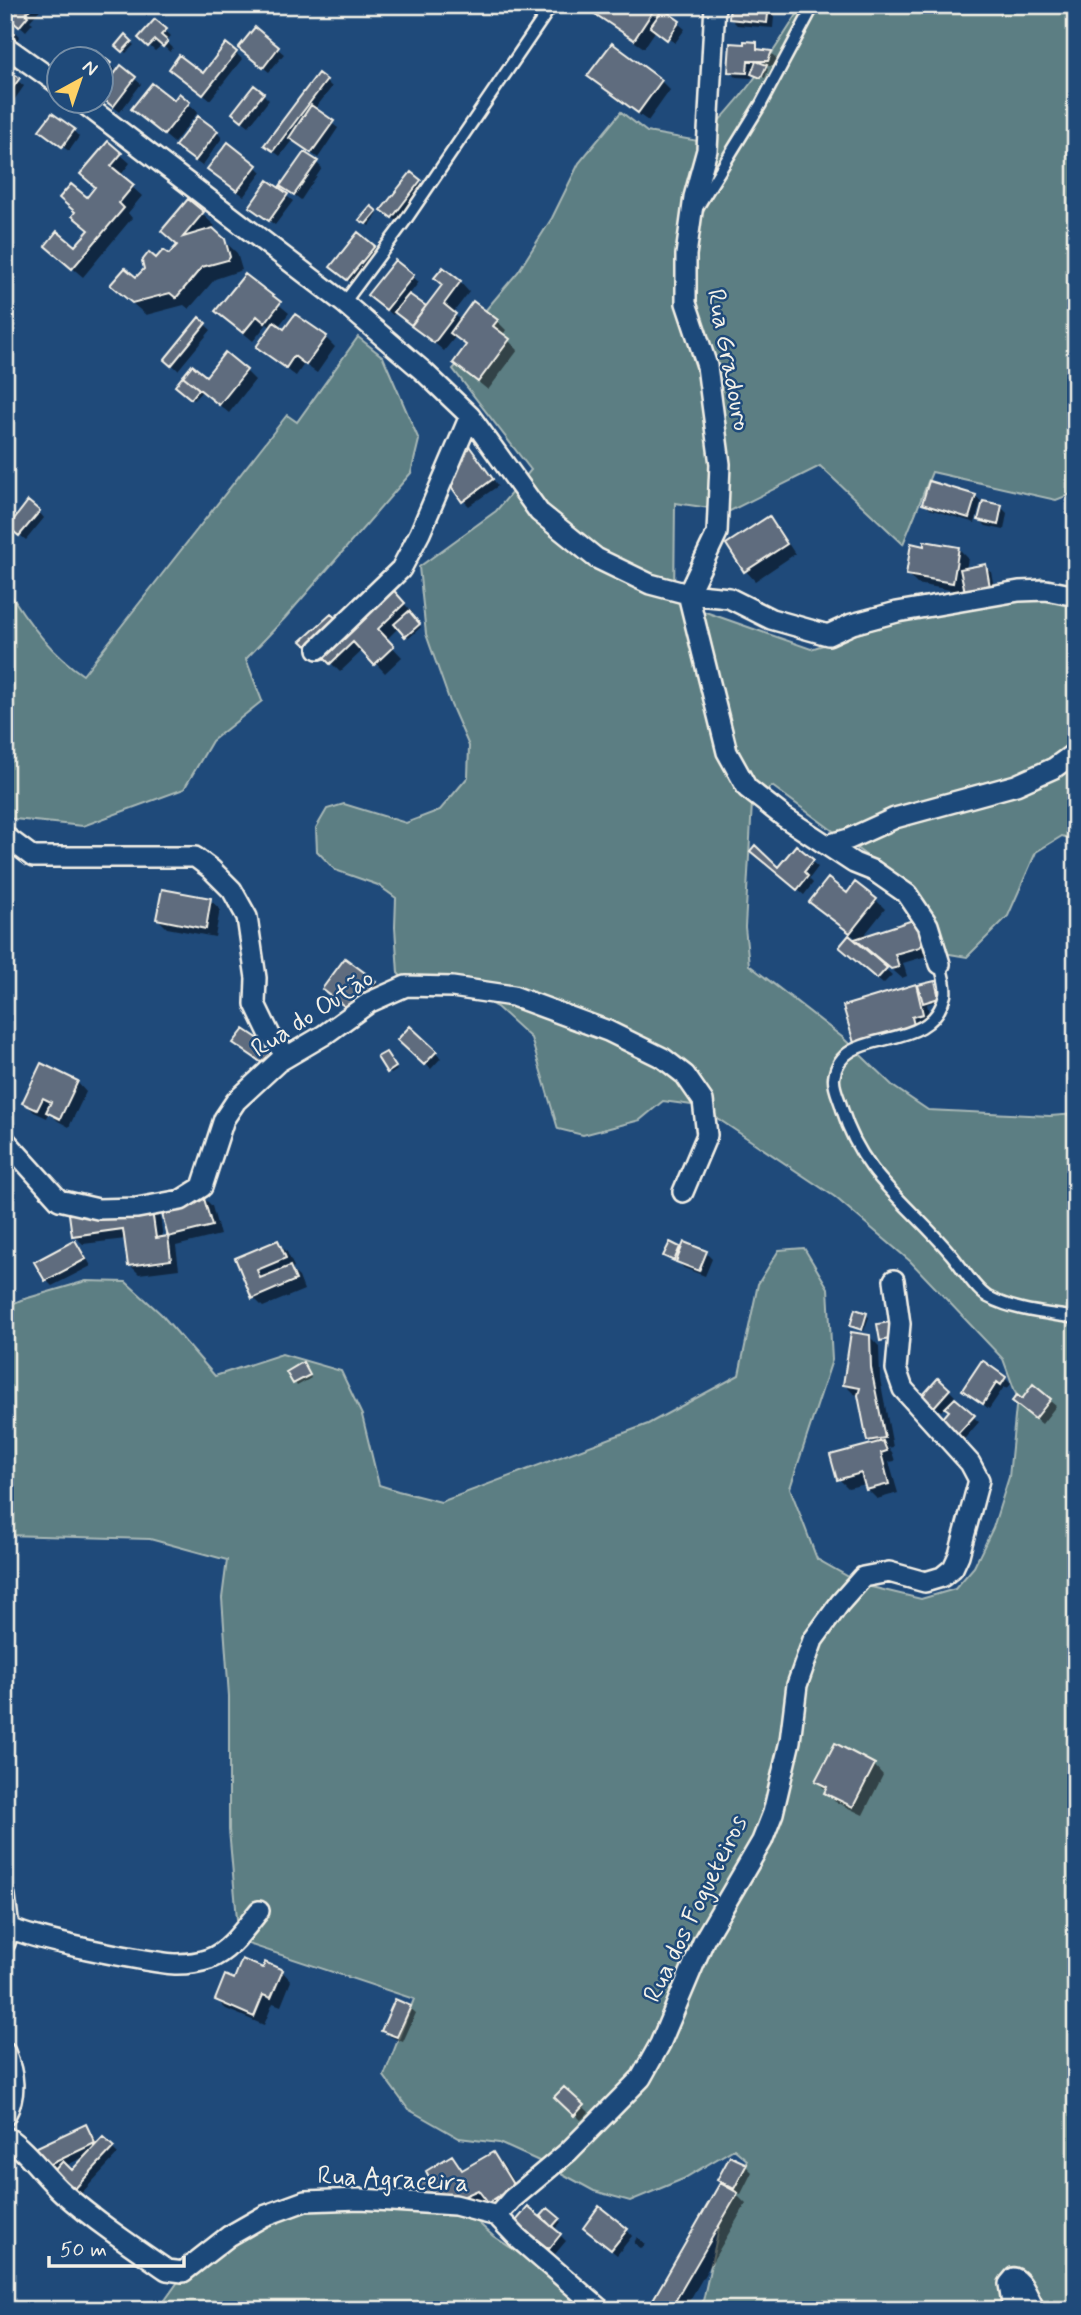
<svg xmlns="http://www.w3.org/2000/svg" width="1081" height="2315" viewBox="0 0 1081 2315" font-family="Mynerve,sans-serif">
	<rect width="100%" height="100%" fill="#1f4a7a"/>
	<filter id="ink" filterUnits="userSpaceOnUse"><feTurbulence type="fractalNoise" baseFrequency=".0143" numOctaves="2"/><feDisplacementMap in="SourceGraphic" scale="14" xChannelSelector="R" yChannelSelector="G"/><feConvolveMatrix kernelMatrix="1 2 1 2 8 2 1 2 1" color-interpolation-filters="sRGB"/></filter>
	<g filter="url(#ink)">
		<!-- green -->
		<path fill="#5c7e83" stroke="#a8b8b6" stroke-width="2" d="M803 5H1076V492L1056 500 932 472 903 544 820 466 730 511 675 503 674 601 811 649 998 589 1042 578 1076 596V840L1062 836 1036 852 1008 916 967 957 938 952 886 870 772 786 752 803 745 927 749 965 842 1037 894 1087 928 1110 1050 1116 1076 1114V2310H701L723 2210 747 2160 734 2149 683 2179 630 2201 594 2191 539 2161 499 2143 459 2138 408 2109 384 2076 414 1999 239 1941 229 1830V1696L222 1598 227 1560 150 1539 5 1535V1307L21 1300 86 1281 126 1282 161 1314 215 1376 282 1354 341 1371 362 1415 379 1485 398 1491 441 1502 648 1424 739 1375 758 1284 779 1250 804 1248 828 1288 832 1360 790 1488 817 1559 863 1585 921 1599 955 1589 974 1567 993 1528 1009 1477 1017 1397 1003 1359 910 1261 835 1197 699 1106 663 1101 640 1120 583 1135 558 1129 531 1038 497 1007 471 993 412 990 398 973 395 927 396 898 378 885 335 870 317 851 316 828 327 809 344 804 406 823 440 810 468 777 469 746 451 705 426 634 419 567 496 511 531 470 453 369 481 339 474 324 518 272 552 218 579 163 621 112 647 132 698 141C742 103 772 54 803 5Z
			M358 337 383 357 419 440 411 473 285 618 246 659 262 701 212 741 184 789 83 826 5 818V585C25 619 50 653 83 675L287 415 297 422Z
			M312 2195 461 2207 493 2236 558 2279 577 2310H158L185 2272Z"/>
		<!-- shadow -->
		<path fill="#0007" fill-rule="evenodd" d="M10 5H44L30 21 33 23 26 31 6 13Z
			M656 5 685 29 675 43 656 30 644 48 604 21 595 12Z
			M732 5H775L773 28 737 25 731 19Z
			M5 22 20 36 13 44 5 36Z
			M165 30 171 36 166 41 173 48 170 52 162 45 155 51 140 37Z
			M255 30 284 54 269 72 246 54Z
			M125 37 134 45 126 53 117 46Z
			M756 44 762 52 771 53 777 59 774 66H765L768 69 765 78 753 73 752 78 736 77 730 71Z
			M95 53 115 70 102 88V60Z
			M236 53 242 59 210 100 177 74 203 76Z
			M122 68 141 84 120 112 106 101 102 97V94Z
			M5 70 24 86 10 106 5 103Z
			M589 76 661 81 670 90 648 121 599 86Z
			M326 81 332 87 314 110 338 128 318 158 293 139 280 156 272 150Z
			M263 94 269 100 249 126 240 119Z
			M180 96 198 112 174 143 134 109 175 102Z
			M74 131 79 137 69 151 47 136Z
			M217 132 222 138 202 166 183 152Z
			M108 143 130 163 120 176 142 196 128 213 132 218 83 277 57 255 75 249 90 231 87 199 97 188Z
			M316 162 322 168 301 200 283 186Z
			M256 166 262 172 244 196 215 175Z
			M411 174 426 187 398 222 389 215Z
			M269 182 293 201 275 225 257 212Z
			M371 208 378 214 369 226 362 219Z
			M202 214 215 226 212 230 237 253 242 270 215 279 189 309 184 305 146 315 125 297 137 280 169 257 178 246 163 231Z
			M374 247 380 253 354 285 339 272Z
			M395 263 419 282 409 295 426 309 460 282 469 292 453 313 461 321H497L506 330 503 335 518 350 488 390 455 363 467 346 456 336 444 351 396 311 393 315 375 301Z
			M245 276 289 313 278 327 284 331 326 338 335 347 317 373 304 364 296 376 268 356 259 347 272 328 267 324 253 341 217 311Z
			M199 319 211 330 178 370 166 359Z
			M246 371 255 380 229 413 202 391 194 400 180 389 192 386 206 379Z
			M472 451 498 486 469 506 463 500Z
			M975 496 981 502 975 523 930 509 924 503Z
			M1001 507 1007 513 1004 530 986 526 980 520Z
			M39 512 44 518 26 540 16 532Z
			M769 518 778 528 795 554 755 581 746 571 728 545Z
			M958 548 968 558 966 570 985 566 991 572 995 592 964 580 962 592 917 584 908 575Z
			M389 588 413 613 411 615 421 627 409 638 399 627 386 640 402 657 385 673 363 650 340 672 322 654 341 625Z
			M796 848 818 867 809 879 813 883 804 895 758 857 778 870Z
			M847 896 876 900 885 909 862 938 915 921 925 930 930 955 903 963 907 976 902 978 880 959 877 961 892 975 883 984 841 947 851 935 812 902ZM852 935 870 951 868 953 850 938Z
			M210 900 220 909 215 937 167 928 158 919Z
			M375 982 384 991 362 1020 324 989Z
			M934 983 941 1000 927 1004 931 1023 920 1026 922 1035 865 1052 856 1042 915 986 921 992Z
			M410 1028 441 1058 431 1069 399 1040Z
			M388 1056 397 1070 391 1074 379 1058Z
			M77 1082 86 1092 69 1127 58 1121 49 1113 47 1118 34 1112 24 1102Z
			M203 1197 212 1206 220 1235 176 1246 179 1269 139 1274 130 1265 126 1239 83 1244 73 1235 151 1205 160 1214 163 1239 170 1238 162 1208Z
			M75 1242 81 1248 91 1266 52 1286 46 1280Z
			M278 1242 287 1252 294 1267 290 1269 299 1277 304 1290 263 1307 254 1298 237 1259Z
			M679 1249 682 1251 706 1253 712 1259 705 1276 684 1268 677 1261 665 1256Z
			M856 1311 869 1317 864 1331 852 1325Z
			M869 1336 879 1346 880 1379 893 1447 888 1448 892 1452 895 1461 889 1462 898 1493 877 1499 868 1490 866 1484 848 1488 839 1479 874 1445 869 1440 860 1395 854 1394 845 1385Z
			M306 1367 311 1378 297 1386 289 1373Z
			M1005 1378 1011 1384 1007 1389 1004 1387 989 1409 965 1390Z
			M939 1380 955 1396 953 1398 979 1422 959 1445 951 1411 946 1406 941 1411 925 1396Z
			M1033 1387 1056 1406 1042 1424 1020 1406Z
			M874 1765 883 1775 863 1815 836 1802 817 1781Z
			M264 1970 282 1971 291 1981 281 2006 273 2003 264 2025 226 2009 217 2000 235 1981Z
			M410 2008 416 2013 403 2042 389 2036 383 2030Z
			M564 2089 589 2112 581 2120 557 2097Z
			M86 2126 91 2132 98 2145 103 2139 118 2154 78 2197 46 2166ZM88 2155 72 2172 65 2166Z
			M493 2154 502 2163 522 2196 498 2211 487 2199 470 2206 430 2184 452 2157 464 2171Z
			M746 2166 752 2172 741 2194 733 2191 746 2204 684 2310H649L722 2183 719 2180Z
			M548 2210 561 2222 556 2228 543 2216Z
			M524 2228 560 2235 566 2241 555 2254Z
			M627 2230 632 2236 617 2255 591 2233Z
			M637 2237 645 2244 642 2249 634 2243Z"/>
		<!-- building -->
		<path fill="#5e6c7e" stroke="#f4f1e8" stroke-width="2" d="M9 5H33L26 14 28 16 19 27 5 15Z
			M597 5H657L634 40 592 12Z
			M730 5H769L767 23 729 19Z
			M663 9 680 21 667 40 650 27Z
			M155 19 167 29 161 35 168 41 163 47 155 40 148 47 138 38Z
			M255 27 279 47 263 68 238 48Z
			M125 34 132 41 122 52 115 46Z
			M744 41 757 42V49L772 51 768 61H748L747 73 728 72 730 43 744 44Z
			M226 43 237 52 203 95 169 69 179 55 203 73Z
			M612 43 662 80 638 113 587 76Z
			M94 50 111 63 102 74V60H87Z
			M756 61 767 65 761 78 751 74Z
			M121 65 136 77 113 107 102 98V91Z
			M5 68 20 78 5 98Z
			M318 73 327 80 273 151 264 145Z
			M152 83 174 100 179 93 190 102 164 135 131 109Z
			M254 85 264 93 242 121 232 113Z
			M311 105 334 121 311 153 289 138Z
			M52 113 75 129 62 147 39 130Z
			M198 116 218 131 195 161 175 146Z
			M108 141 122 153 111 166 134 185 119 203 124 208 72 269 45 246 57 231 75 246 89 230 72 216 75 212 59 198 71 184 87 197 95 187 80 174Z
			M228 142 257 165 237 191 207 169Z
			M304 152 318 161 294 195 280 186Z
			M411 172 421 180 392 218 381 210Z
			M268 180 288 194 269 221 249 207Z
			M188 199 204 212 183 237 213 228 225 239 230 257 228 260 202 267 176 298 170 293 132 303 110 285 125 268 136 277 144 269 142 261 149 252 156 258 163 250 169 254 177 245 161 231Z
			M371 206 377 211 366 224 359 220Z
			M358 232 375 246 347 280 330 267Z
			M395 260 414 275 386 310 367 295Z
			M443 267 461 281 444 304 456 314 434 343 411 326 442 285 434 278Z
			M245 274 281 302 265 323 257 316 243 333 215 311Z
			M409 294 426 306 411 325 394 312Z
			M473 301 498 320 493 326 510 339 478 382 453 363 466 345 450 333Z
			M295 314 327 336 306 365 294 356 286 368 256 347 274 322 284 329Z
			M199 317 206 323 171 366 164 360Z
			M225 352 247 370 219 405 183 376 192 365 206 376Z
			M183 376 199 389 191 399 175 386Z
			M467 443 493 479 462 502 448 482Z
			M929 481 976 495 969 518 922 504Z
			M28 501 40 511 19 536 8 527Z
			M983 501 1002 505 998 525 978 520Z
			M769 516 787 544 744 572 726 544Z
			M924 541 959 547 953 583 906 575 911 543 924 546Z
			M986 564 990 587 965 592 960 569Z
			M389 585 405 603 378 629 394 646 374 665 353 642 330 664 319 653Z
			M409 611 420 624 405 637 394 624Z
			M331 614 342 623 313 652 301 641Z
			M755 845 778 867 796 845 814 860 804 872 808 876 797 890 750 851Z
			M828 878 847 893 855 882 877 899 850 933 809 902Z
			M162 889 211 898 206 929 156 919Z
			M916 919 923 943 920 947 895 954 899 967 891 969 855 939Z
			M849 935 887 968 877 979 839 947Z
			M345 958 376 981 352 1012 322 989Z
			M935 981 939 998 923 1003 918 985Z
			M916 984 923 1014 912 1017 914 1025 854 1043 843 1006Z
			M410 1026 437 1051 424 1065 397 1040Z
			M244 1029 275 1050 265 1065 233 1043Z
			M386 1052 396 1067 387 1073 377 1057Z
			M41 1063 78 1081 60 1119 46 1112 51 1102 43 1098 37 1110 22 1103Z
			M203 1195 212 1226 168 1237 160 1206Z
			M151 1203 156 1238 168 1236 171 1260 128 1266 123 1229 72 1236 69 1214Z
			M75 1240 86 1259 45 1281 34 1262Z
			M278 1240 286 1258 257 1270 260 1278 290 1266 296 1280 252 1299 235 1258Z
			M670 1242 680 1247 674 1261 663 1256Z
			M684 1242 707 1251 699 1271 676 1262Z
			M855 1309 867 1313 862 1330 850 1326Z
			M891 1322 894 1338 880 1341 877 1324Z
			M851 1332 870 1335 871 1368 885 1438 867 1441 858 1395 860 1388 843 1385Z
			M982 1360 1006 1377 1001 1385 997 1382 983 1404 962 1390Z
			M303 1362 310 1375 293 1384 286 1372Z
			M938 1378 950 1389 934 1407 922 1396Z
			M1033 1384 1051 1399 1035 1419 1012 1401 1017 1395 1022 1399Z
			M955 1398 975 1415 952 1440 936 1426 949 1411 945 1408Z
			M883 1441 887 1451 881 1453 889 1484 866 1490 861 1473 837 1480 830 1455Z
			M835 1743 875 1764 853 1807 824 1793 827 1787 815 1781Z
			M242 1959 263 1968 265 1962 283 1970 271 1998 263 1995 254 2017 215 2000 225 1975 234 1979Z
			M395 1999 411 2006 397 2037 381 2031Z
			M564 2087 584 2105 574 2116 554 2097Z
			M86 2124 95 2143 45 2167 35 2148Z
			M103 2137 114 2147 71 2193 51 2174 63 2161 72 2170Z
			M493 2152 514 2186 488 2203 478 2190 460 2198 422 2196 415 2191 417 2182 428 2183 430 2179 426 2171 452 2155 462 2170Z
			M730 2156 747 2164 734 2189 717 2180Z
			M720 2183 738 2193 670 2310H647Z
			M599 2206 628 2229 611 2250 583 2228Z
			M528 2207 561 2234 549 2249 515 2222Z
			M548 2208 560 2218 552 2227 541 2216Z"/>
		<g fill="none" stroke-linecap="round" stroke-linejoin="round">
			<defs>
				<path id="service" d="M697 208 761 104 814 5
					M344 303 405 221 552 5
					M940 964C942 973 947 986 945 995 930 1058 841 1022 834 1078 833 1088 840 1100 842 1109 863 1177 907 1202 950 1253 960 1264 975 1290 988 1297 1015 1311 1046 1313 1076 1318"/>
				<path id="minor" d="M5 46 60 85
					M82 102 344 303 423 371 470 416 539 512 596 558 650 584 688 594 729 598 771 619 828 635 852 624 897 612 1019 591 1046 590 1076 596
					M688 594 717 533 720 464 707 366 686 303V255L694 197 707 150 715 5
					M688 594 727 752 747 788 784 817 854 863 874 871 907 894 928 925 940 964
					M318 649 401 569 420 533 470 416
					M5 836 33 857H195L211 869 232 890 247 917 256 978 255 1004 270 1035 287 1056
					M827 845 849 839 895 818 1016 785 1054 768 1076 752
					M5 1140 59 1200 98 1209 137 1208 181 1200 202 1187 224 1119 236 1101 278 1062 324 1035 370 1002 406 986 452 987 513 996 608 1031 663 1058 685 1075 703 1101 707 1135 683 1192
					M5 1896 9 1929 5 1943
					M5 1925C16 1937 156 1964 177 1964 186 1964 200 1962 209 1959 230 1951 245 1928 259 1911
					M5 2052C14 2074 17 2094 5 2116
					M5 2136C28 2151 43 2175 63 2193 95 2221 132 2246 167 2270L183 2272 229 2236 264 2216 305 2201 360 2199 455 2205 497 2216 519 2239 601 2310
					M497 2216 512 2199 568 2152 641 2078 660 2044 704 1940 762 1841 773 1813 790 1741 797 1685 813 1640 840 1603 863 1577 889 1572 925 1582 942 1577 953 1568 959 1555 979 1480 970 1463 903 1389 896 1369 900 1324 894 1280
					M1013 2310 1009 2284 1014 2278C1023 2281 1029 2300 1035 2310"/>
			</defs>
			<!-- service casing -->
			<use href="#service" stroke="#f4f1e8" stroke-width="15"/>
			<!-- minor casing -->
			<use href="#minor" stroke="#f4f1e8" stroke-width="24"/>
			<!-- service -->
			<use href="#service" stroke="#1f4a7a" stroke-width="10"/>
			<!-- minor -->
			<use href="#minor" stroke="#1f4a7a" stroke-width="19"/>
		</g>
	</g>
	<g text-anchor="middle" dominant-baseline="central" stroke-width="5" stroke-linejoin="round" paint-order="stroke">
		<!-- street labels -->
		<g font-size="26" fill="#f4f1e8" stroke="#1f4a7a">
			<text transform="translate(728 360) rotate(79)">Rua Gradouro</text>
			<text transform="translate(313 1014) rotate(-33)">Rua do Outão</text>
			<text transform="translate(696 1909) rotate(-64)">Rua dos Fogueteiros</text>
			<text transform="translate(393 2180) rotate(3)">Rua Agraceira</text>
		</g>
	</g>
	<!-- margin -->
	<rect width="1081" height="2315" fill="none" stroke="#1f4a7a" stroke-width="28"/>
	<rect x="14" y="14" width="1053" height="2287" fill="none" stroke="#f4f1e8" stroke-width="2.5" filter="url(#ink)"/>
	<!-- north arrow -->
	<g transform="translate(80 80) rotate(40)"><circle r="33" fill="#1f4a7a" stroke="#748da6" stroke-width="2"/>
	<path d="M0-5L12 26L0 18L-12 26Z" fill="#ffd166"/>
	<text y="-10" font-size="19" font-weight="bold" text-anchor="middle" fill="#f4f1e8">N</text>
	</g>
	<!-- scale -->
	<path d="M49 2256v10h135v-10" fill="none" stroke="#f4f1e8" stroke-width="3.5"/>
	<text x="60" y="2256" font-size="21" fill="#f4f1e8" stroke="#1f4a7a" stroke-width="5" paint-order="stroke">50 m</text>
</svg>
